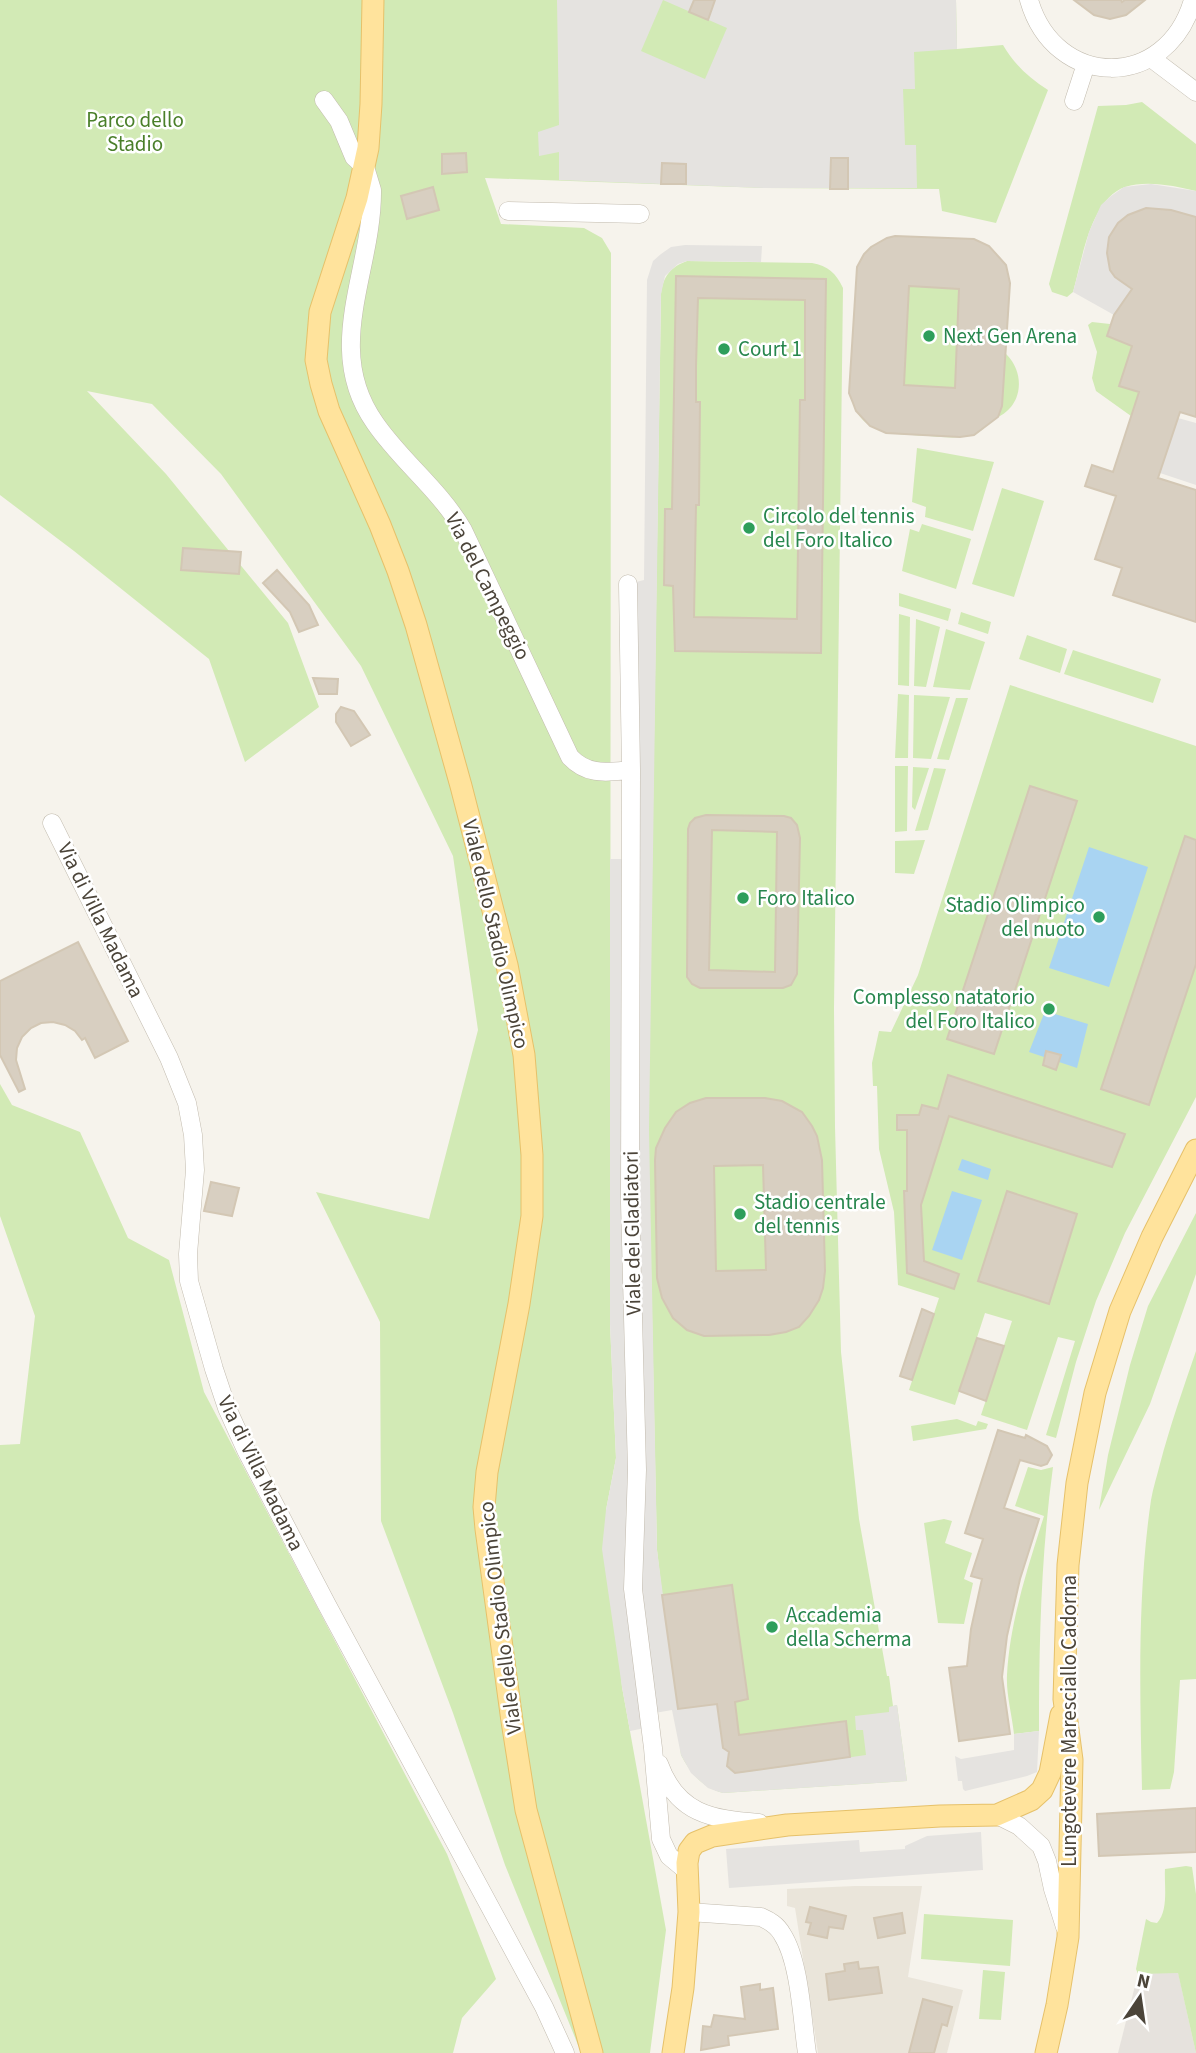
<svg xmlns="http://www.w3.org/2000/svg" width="1196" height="2053" viewBox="0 0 1196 2053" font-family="'Source Sans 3',sans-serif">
	<rect width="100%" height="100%" fill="#f6f3ec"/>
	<!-- residential -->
	<path fill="#eae5da" d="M855 1886H922L908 1977 963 1990 947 2053H818L795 1908 787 1906V1889Z"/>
	<!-- industrial -->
	<path fill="#e6e2dd" d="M1178 1972 1196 2053H1118L1138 1974Z"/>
	<!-- green -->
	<path fill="#d2eab5" d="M0 0H956L957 49 1003 45C1014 64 1029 78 1048 90L996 223 942 211 939 189 764 188 485 178 501 224 584 228 602 238 611 253 610 1324 616 1458 606 1510 622 1687 666 1930 650 2053H602L578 2045 505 1865 453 1713 381 1521 380 1322 316 1192 429 1219 478 1030 453 856 361 666 221 474 152 404 87 391 166 474 288 623 319 707 245 762 209 659 74 551 0 495Z
		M1142 102 1196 144V191C1175 186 1147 180 1125 187 1090 199 1082 261 1073 292L1067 297 1052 292 1049 284 1098 106 1126 105Z
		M894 236 978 241 992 249 1006 265 1010 284 1006 354C1022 369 1024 396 1007 411 1003 415 997 417 993 420 986 425 981 433 972 435 958 439 942 437 929 436 893 434 856 436 850 390L857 267C864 252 877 240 894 236Z
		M687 261 812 263C828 266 836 273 843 288L834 1009 835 1127 841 1352 859 1519 887 1676H889L893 1706 897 1705 907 1781 723 1793C702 1787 691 1774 681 1755L657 1550 648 1126 661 294C663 277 670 267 687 261Z
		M1092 322 1110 324 1107 336 1134 346 1119 385 1139 392 1131 416 1096 391 1092 378 1097 352 1088 325Z
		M917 448 994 462 973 531 925 517 926 507 912 502Z
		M1002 488 1044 501 1014 597 972 584Z
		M922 524 971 539 956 589 902 571 910 529 919 532Z
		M899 593 951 609 948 621 899 606Z
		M961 612 991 622 988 634 958 624Z
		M899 614 910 617 909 686 898 685Z
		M916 619 940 627 926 687 914 686Z
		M946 629 985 642 970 690 933 687Z
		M1027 635 1067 649 1060 673 1019 659Z
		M1073 650 1161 679 1153 703 1064 674Z
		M1010 685 1196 746V1097L1125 1233 1096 1301 1076 1362 1056 1438 1046 1435 1075 1341 1058 1337 1027 1430 981 1415 1012 1321 985 1313 955 1405 909 1390 939 1298 898 1285 894 1212 879 1149 877 1086H873L872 1063 879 1031 891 1032 918 975Z
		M898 694 909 695 908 758H895Z
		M914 695 950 697 931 759 913 758Z
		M956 698H968L949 760 937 759Z
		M895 766H908L907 831 895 832Z
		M913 767 929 768 915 810 912 807Z
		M934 768 946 769 928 830 915 831Z
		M925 840 914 874 895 873V841Z
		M0 1084 12 1105 80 1132 128 1238 169 1260 204 1392 447 1854 496 1979 462 2018 453 2053H0V1445L20 1444 35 1316 0 1216Z
		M1196 1213V1274L1150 1404 1099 1510 1108 1455 1130 1365 1148 1306Z
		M1196 1351V1679L1180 1680 1174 1772 1170 1789 1142 1790C1140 1693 1137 1596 1151 1500 1153 1488 1157 1476 1160 1464 1170 1426 1183 1389 1196 1351Z
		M957 1419 976 1426 978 1421 988 1424 986 1429 913 1441 911 1426Z
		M1028 1467 1041 1470 1053 1467C1041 1554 1039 1643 1039 1731L1014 1734C1012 1715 1006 1694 1007 1675 1010 1620 1028 1567 1044 1516L1015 1506Z
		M944 1519 952 1521 945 1543 972 1553 964 1579 973 1583 964 1624 938 1623 924 1523Z
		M1186 1866 1192 1867 1196 1894V2053L1178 1973 1138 1974 1136 1969 1146 1919 1151 1922 1157 1923C1169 1910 1164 1885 1165 1869Z
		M924 1914 1013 1920 1010 1966 921 1959Z
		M983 1970 1005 1972 1001 2020 979 2019Z"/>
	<!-- parking -->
	<path fill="#e5e3e0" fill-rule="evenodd" d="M557 0H956L957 49 914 52 915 89H903L905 145H916L917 188H764L559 180V152L539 156 538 132 559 125ZM663 0 727 28 705 79 641 51Z
		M1151 184 1196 191V217L1171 210 1146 208 1128 215 1118 223 1108 244V263L1115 277 1132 289 1114 315 1073 292 1089 232 1101 205 1111 196 1124 187Z
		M685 245 762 246 761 262 687 261 678 264 665 276 661 294 649 1130 657 1550 678 1709 717 1704 723 1748 734 1750 727 1760V1766L731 1771 739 1773 866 1755 863 1730H856L855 1716 889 1712V1707L897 1705 907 1781 723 1793 716 1791 708 1788 691 1773 681 1755 672 1710 649 1714 650 1727 630 1731 622 1687 602 1549 606 1510 616 1458 610 1324V859H630L628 584 644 580 647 280 653 261 661 254 671 247Z
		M1178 418 1196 423V485L1160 473Z
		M1039 1731 1037 1772 1027 1776 965 1791 963 1789 962 1781H958L955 1756 961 1759 1014 1750V1734Z
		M981 1832 983 1870 729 1888 726 1849 859 1840 860 1852 905 1849V1846L927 1836Z"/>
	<!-- water -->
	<path fill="#a9d4f2" d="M1089 847 1148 867 1109 987 1049 968Z
		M1045 1011 1088 1024 1077 1068 1029 1052Z
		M962 1159 991 1169 988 1180 958 1170Z
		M952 1191 982 1200 962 1260 932 1250Z"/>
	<!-- building -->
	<path fill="#d8cfc1" stroke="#d3c7b4" stroke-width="2" fill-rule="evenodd" d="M694 0H715L708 20 689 12Z
		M1074 0H1121L1122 2 1125 0H1145L1126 15 1110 19 1094 15Z
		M466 153 467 172 442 174V154Z
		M831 158H848V189H830Z
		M662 163 686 164V184H661Z
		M433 187 439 210 407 219 401 196Z
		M1146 208 1171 210 1196 217V417L1180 412 1158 478 1196 490V622L1113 595 1122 568 1095 559 1116 496 1085 486 1092 465 1113 472 1139 392 1119 386 1132 346 1107 336 1114 315 1132 289 1115 277 1110 270 1107 253 1109 237 1118 223 1128 215Z
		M895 236 974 239 989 246 1006 265 1010 283 1002 406 998 417 974 435 960 437 886 433 870 426 856 411 853 403 849 393 857 267 864 254 871 247 887 238ZM909 286 959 289 955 388 904 385Z
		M676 276 826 279 821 653 675 651 673 586 664 585 665 509H672ZM698 298 805 300V400H800L797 619 694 617 696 505H699L700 402H696V366Z
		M183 548 241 552 239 574 181 570Z
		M277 570 309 605 318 625 299 632 290 612 263 583Z
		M313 678 338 679 337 694H319Z
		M341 707 354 711 370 735 351 746 336 722V714Z
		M1030 786 1077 801 994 1054 947 1039Z
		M706 815 784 816 791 818 797 825 800 838 797 974 791 985 783 988H700L692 984 687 977 688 829 690 823 695 818ZM712 830 777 832 775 972 709 970Z
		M1185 836 1196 840V964L1149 1105 1101 1089Z
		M78 942 128 1041 95 1058 85 1038 82 1040 75 1031 65 1025 53 1022 41 1023 31 1028 22 1037 17 1048 16 1060 25 1089 19 1092 0 1055V981Z
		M1046 1051 1061 1055 1056 1070 1043 1065Z
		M948 1075 1125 1134 1112 1167 949 1116 921 1205 924 1261 959 1274 954 1289 907 1273 904 1191H907V1130H897V1115H919L922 1105 938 1109Z
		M706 1098H765L782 1101 802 1112 812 1126 817 1136 822 1160 825 1271 823 1288 819 1300 809 1316 799 1327 786 1332 769 1335 704 1336 687 1330 673 1318 662 1298 657 1278 655 1160 656 1148 665 1128 676 1112 690 1103ZM763 1165 766 1270 716 1271 714 1166Z
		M211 1182 239 1188 232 1216 204 1211Z
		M1007 1191 1077 1214 1049 1304 978 1281Z
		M922 1309 934 1314 912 1380 900 1376Z
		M977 1338 1004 1346 986 1401 959 1391Z
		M998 1430 1025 1438 1026 1435 1047 1446 1052 1455 1047 1464 1041 1466 1020 1460 1004 1508 1039 1519 1020 1579 1007 1636 1002 1677 1010 1734 959 1741 949 1668 967 1666 971 1629 982 1579 971 1576 983 1539 965 1533Z
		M732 1585 748 1699 735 1702 739 1735 846 1721 850 1757 735 1773 727 1766 729 1752 723 1748 717 1704 678 1709 662 1595Z
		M1196 1808V1852L1099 1856 1097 1814Z
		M810 1907 846 1916 843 1929 829 1927 827 1938 808 1934 811 1923 806 1922Z
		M902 1913 905 1933 878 1938 874 1918Z
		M858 1962 859 1969 878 1967 882 1993 829 2000 826 1974 845 1971 844 1964Z
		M760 1984V1990L773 1988 778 2029 728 2036 729 2045 701 2050 703 2026 711 2027 714 2015 745 2019 741 1987Z
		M923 1999 952 2007 947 2026 942 2024 934 2053H909Z"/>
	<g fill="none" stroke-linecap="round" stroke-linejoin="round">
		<defs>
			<path id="minor" d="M1029 0C1055 90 1167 91 1193 0
				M1151 58 1196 92
				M324 100 339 121 354 157 365 167 372 190C373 271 322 348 375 423 401 461 439 489 463 530L570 757C588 776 607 772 631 770
				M1074 101 1086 64
				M508 211 640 214
				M628 584 631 770 630 1202 637 1470 633 1589 653 1748 661 1839 669 1856 687 1871
				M52 823 169 1058 187 1103 193 1135 195 1170 188 1254 189 1281 214 1369 227 1408 246 1450 327 1605 544 2007 565 2053
				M659 1764C677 1814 711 1819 759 1823
				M997 1815 1019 1826 1041 1846 1047 1861 1053 1889 1065 1927
				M689 1912 761 1917C770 1921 777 1925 782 1934 800 1961 802 2020 807 2053"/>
			<path id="major" d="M373 0 371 104 368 148 357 198 320 312 316 360 321 384 329 411 380 525 398 571 416 625 461 786 507 965 524 1055 532 1155V1216L519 1304 487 1472 484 1507 486 1529 512 1721 526 1810 592 2053
				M673 2053 683 1988 689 1912 687 1863 689 1851 695 1843 712 1836 787 1825 940 1816 997 1815 1031 1800 1042 1790 1050 1773 1061 1715
				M1046 2053 1057 2005 1068 1937 1072 1760 1064 1699 1068 1565 1077 1483 1095 1393 1120 1311 1152 1237 1196 1150"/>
		</defs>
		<!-- minor casing -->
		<use href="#minor" stroke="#c2bbae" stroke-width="19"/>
		<!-- major casing -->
		<use href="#major" stroke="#e6c16a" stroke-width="23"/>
		<!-- minor -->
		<use href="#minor" stroke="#fff" stroke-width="18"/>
		<!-- major -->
		<use href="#major" stroke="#ffe39c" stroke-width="21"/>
	</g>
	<!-- markers -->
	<g fill="#2e9e5b" stroke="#fff" stroke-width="2.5">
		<circle cx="929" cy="336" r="7"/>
		<circle cx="724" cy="349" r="7"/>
		<circle cx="749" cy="528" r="7"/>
		<circle cx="743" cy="898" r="7"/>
		<circle cx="1099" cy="917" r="7"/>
		<circle cx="1049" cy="1009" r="7"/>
		<circle cx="740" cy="1214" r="7"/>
		<circle cx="772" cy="1627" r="7"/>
	</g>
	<g text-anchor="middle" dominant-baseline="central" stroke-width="5" stroke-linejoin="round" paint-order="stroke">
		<!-- park labels -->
		<g font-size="21" fill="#4a7f2a" stroke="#fff">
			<text x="135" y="120">Parco dello<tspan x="135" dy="24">Stadio</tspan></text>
		</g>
		<!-- leisure labels -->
		<g font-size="21" fill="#27864d" stroke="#fff" text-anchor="start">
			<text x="943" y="336">Next Gen Arena</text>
			<text x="738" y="349">Court 1</text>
			<text x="763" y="516">Circolo del tennis<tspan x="763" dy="24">del Foro Italico</tspan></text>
			<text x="757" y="898">Foro Italico</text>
			<text x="1085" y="905" text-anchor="end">Stadio Olimpico<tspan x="1085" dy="24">del nuoto</tspan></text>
			<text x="1035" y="997" text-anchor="end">Complesso natatorio<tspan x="1035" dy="24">del Foro Italico</tspan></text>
			<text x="754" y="1202">Stadio centrale<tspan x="754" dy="24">del tennis</tspan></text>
			<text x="786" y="1615">Accademia<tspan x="786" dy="24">della Scherma</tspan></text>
		</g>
		<!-- street labels -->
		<g font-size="21" fill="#4b4439" stroke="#fff">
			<text transform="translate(488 586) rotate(63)">Via del Campeggio</text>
			<text transform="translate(101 920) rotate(64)">Via di Villa Madama</text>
			<text transform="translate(496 934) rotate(77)">Viale dello Stadio Olimpico</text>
			<text transform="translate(632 1233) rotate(-91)">Viale dei Gladiatori</text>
			<text transform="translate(261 1473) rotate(64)">Via di Villa Madama</text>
			<text transform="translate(500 1618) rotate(-97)">Viale dello Stadio Olimpico</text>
			<text transform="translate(1069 1721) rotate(-90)">Lungotevere Maresciallo Cadorna</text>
		</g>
	</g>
	<!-- north arrow -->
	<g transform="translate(1140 1997) rotate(13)" stroke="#ffffff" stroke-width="5" paint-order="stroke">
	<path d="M0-5L12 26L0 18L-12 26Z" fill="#4b4439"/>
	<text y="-10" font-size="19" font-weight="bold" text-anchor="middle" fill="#4b4439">N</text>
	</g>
</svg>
